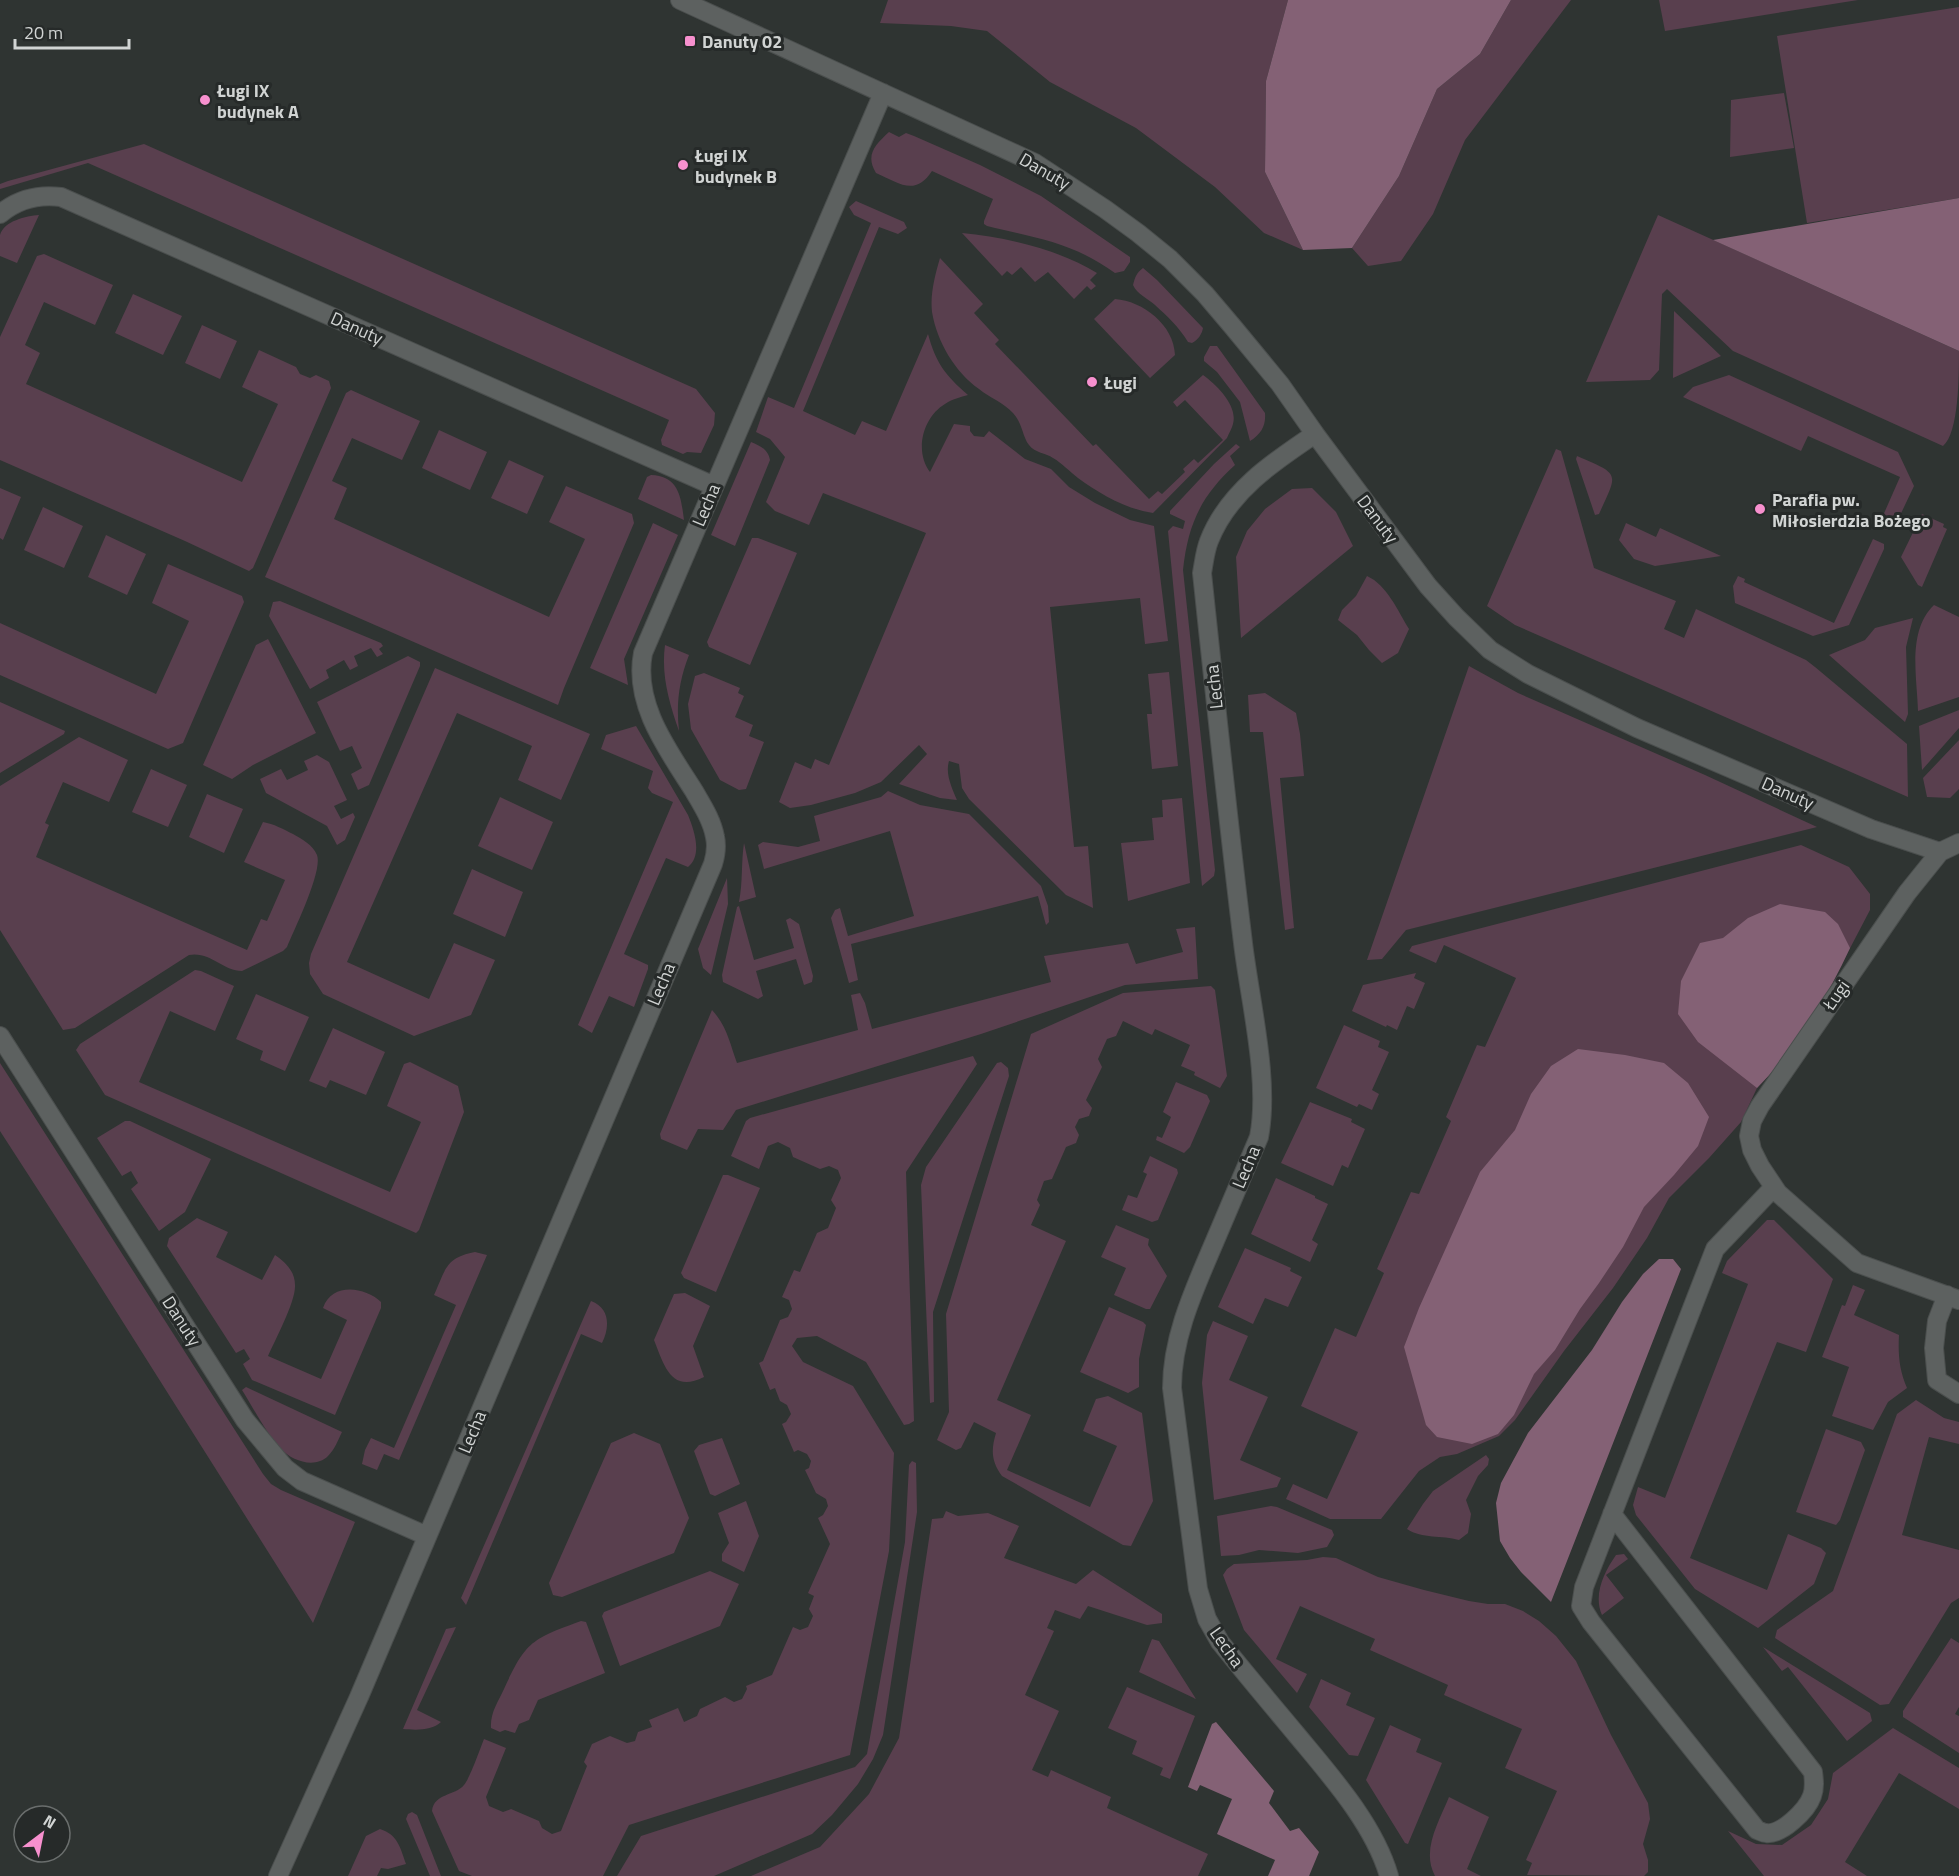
<svg xmlns="http://www.w3.org/2000/svg" width="1959" height="1876" viewBox="0 0 1959 1876" font-family="'Titillium Web',sans-serif">
	<rect width="100%" height="100%" fill="#2f3432"/>
	<!-- green -->
	<path fill="#593f4e" d="M888 0H1288L1266 81 1265 172 1303 250 1264 233 1215 187 1136 128 1050 82 987 31 951 26 880 23Z
		M1511 0H1571L1465 140 1433 214 1401 261 1368 266 1352 248 1399 176 1437 89 1480 54Z
		M1659 0H1858L1665 31Z
		M1959 7V198L1807 223 1777 36Z
		M1784 93 1794 148 1730 157 1731 100Z
		M889 132 899 137 906 133 914 136 980 165 1041 196 1130 257V262L1124 271 1115 273C1072 242 1036 238 987 226L984 224V221L993 199 932 171C915 197 899 183 876 173 865 155 875 145 889 132Z
		M144 144 696 389 715 413 714 425 701 453 687 452 683 454 662 445 661 440 669 420 88 163 0 189V184L8 181Z
		M856 201 904 222 907 228 898 234 879 227 803 411 855 435 862 421 886 431 928 334C936 363 945 375 968 395 961 397 952 399 945 404 923 417 914 451 930 472L954 424 970 426V431L974 436 984 437 989 431 1025 459 1051 469 1069 487 1095 503 1130 520 1154 526 1168 641 1145 644 1140 598 1050 607 1074 847 1088 846 1093 908 1066 895 969 799 962 788 959 764 949 761C945 774 952 788 957 800L940 798 899 784 927 754 919 745 881 782 855 793 811 805 790 808 779 802 795 762 811 769 815 759 829 765 926 533 823 493 809 525 775 511 766 502 785 457 770 439 756 432 768 397 794 408 871 223 854 215 849 207Z
		M39 215 17 263 0 256C0 250 0 241 0 235 4 221 26 216 39 215Z
		M1658 215 1959 351C1959 375 1959 433 1943 446L1733 351 1667 289 1662 294 1659 370 1650 380 1586 382Z
		M962 233C1006 237 1060 250 1097 273L1090 280 1096 286 1091 290 1087 286 1074 299 1048 272 1035 282 1021 267 1012 275 1007 271 1002 276Z
		M44 254 113 285 95 325 44 302 25 345 40 353 26 384 242 482 278 404 242 387 259 350 296 367 300 374 310 378 316 375 329 381 331 388 253 568 249 571 185 541 0 460V337L37 256Z
		M940 258 983 304 974 313 999 340 995 344 1093 446 1096 444 1149 499 1158 491 1162 494 1185 472 1183 469 1194 459 1198 463 1223 440 1185 400 1177 407 1173 402 1203 375C1217 385 1238 406 1233 424 1232 428 1229 433 1227 438L1153 513C1126 509 1100 494 1078 478 1070 472 1062 463 1053 458 1046 453 1035 453 1029 445 1022 436 1023 424 1013 413 1003 402 990 398 979 389 955 372 937 342 932 312 930 294 935 275 940 258Z
		M1143 268 1157 280 1203 328C1202 334 1198 340 1192 343L1188 342C1179 327 1167 316 1155 305 1147 298 1137 294 1133 285 1135 278 1136 273 1143 268Z
		M133 294 182 316 163 355 115 333Z
		M1115 299C1143 301 1174 325 1175 355L1150 378 1094 319Z
		M1674 311 1721 356 1673 378Z
		M202 325 237 341 220 379 185 363Z
		M1210 346H1217L1265 413C1266 426 1261 434 1250 441L1240 402 1217 372 1204 361V357Z
		M1729 375 1898 452 1914 486 1895 526 1888 530 1878 527 1900 477 1808 436 1801 451 1683 397 1693 387Z
		M351 390 420 421 402 460 352 438 332 481 347 488 334 519 549 617 585 539 549 522 566 486 632 514 634 523 564 688 558 705 265 577 346 393Z
		M439 430 487 452 470 490 422 468Z
		M751 442C760 446 768 449 770 460L735 546 711 535Z
		M1236 444 1240 447 1230 456 1235 465C1201 496 1188 524 1183 570L1215 870 1214 876 1202 886 1168 531 1173 526 1183 529 1185 521 1170 514V511L1214 464Z
		M1556 449 1561 451 1594 568 1676 601 1664 629 1684 638 1696 609 1806 660 1815 667 1907 744 1908 797 1515 625 1487 606Z
		M1577 456C1621 475 1618 472 1599 514L1595 515 1576 459Z
		M509 460 544 476 527 514 491 498Z
		M651 475C679 476 681 497 684 520L638 499 647 477Z
		M0 488 21 497 3 540 0 538Z
		M1312 488 1336 512 1353 546 1241 638 1236 557 1247 531 1265 509 1292 489Z
		M43 507 83 526 64 568 24 550Z
		M1922 514 1944 524 1943 527 1947 529 1922 587 1918 585 1901 557Z
		M653 523 678 535 624 659 628 685 590 668Z
		M1626 523 1656 537 1660 528 1721 556 1655 566 1634 559 1619 540Z
		M106 535 146 554 127 595 88 577Z
		M752 538H758L797 553 750 665 709 647 707 642Z
		M1873 539 1884 544V549L1849 625 1813 636 1735 603 1733 586 1738 576 1745 579 1744 582 1834 623Z
		M168 564 242 596 244 602 183 743 168 749 0 675V623L156 694 189 621 152 603Z
		M1367 576C1387 585 1398 611 1409 629L1398 653 1382 663 1369 650 1357 635 1338 620 1342 610 1356 596Z
		M280 601 381 643 383 646 379 649 383 654 377 657 371 648 354 656 358 666 350 670 344 660 326 670 329 678 310 689 269 616 273 602Z
		M1934 605 1959 617V697L1918 711C1917 677 1907 631 1934 605Z
		M1913 618 1906 647 1908 714 1905 722 1829 655 1865 640 1875 628Z
		M268 639 316 733 253 765 232 779 203 765 256 645Z
		M665 645 689 655C679 681 676 703 679 731 669 702 661 675 665 645Z
		M408 656 420 662V666L369 785 358 790 351 774 362 768 352 746 340 751 317 702Z
		M1469 666 1518 693 1705 775 1817 827 1406 930 1382 959 1367 960Z
		M435 668 590 734 561 800 518 780 532 746 457 713 347 962 429 999 454 943 495 960 471 1015 414 1036 323 994 310 974 309 963 311 954Z
		M1169 672 1178 766 1152 769 1147 714H1152L1148 674Z
		M704 673 740 688 738 693 744 696 735 717 753 725 749 736 764 742 746 789 739 790 720 780 691 729 688 704 695 676Z
		M1265 693 1296 713 1300 734 1304 776 1280 778 1294 928 1285 930 1263 732H1250L1248 695Z
		M0 702 65 731 64 734 0 773Z
		M1959 710V728L1922 770 1919 726Z
		M636 726 688 815C694 830 703 855 688 867L666 858 624 954 648 965V969L634 1007 609 996 592 1033 578 1025 673 802 652 793 648 788 653 771 601 749 606 735Z
		M79 737 128 760 109 802 63 782 45 823 49 825 36 857 247 950 261 919 267 921 285 880 244 862 263 822C274 824 283 829 293 834 302 839 313 845 317 855 323 871 294 930 287 947L283 951 242 971C223 971 210 951 189 955L75 1028 63 1030 0 930V786Z
		M1959 740V789L1950 798 1927 797 1923 778Z
		M317 755 329 762 347 800 334 806 341 819 353 813 355 817 345 840 337 845 327 826 266 793 260 779 281 769 287 780 308 770 304 761Z
		M151 769 187 785 168 827 132 812Z
		M888 791 920 805 969 814 1041 886 1048 906 1049 922 1046 925 1038 896 851 944 858 980 849 983 831 918 835 910 840 908 848 936 914 916 890 831 764 869 758 845 763 842 798 847 820 841 814 816 881 797Z
		M207 794 243 809 224 853 189 837Z
		M500 797 553 822 532 870 478 846Z
		M1182 798 1190 883 1128 901 1121 843 1154 840 1152 818 1163 817 1162 800Z
		M744 843 756 897 739 902C743 882 741 863 744 843Z
		M1801 845 1849 867 1870 894V910L1825 996 1792 1046 1770 1074 1757 1088 1741 1122 1709 1158 1669 1198 1647 1238 1613 1288 1564 1351 1515 1420 1499 1436 1457 1454 1440 1457 1419 1471 1381 1519H1330L1286 1499 1293 1484 1327 1499 1358 1432 1301 1406 1335 1328 1356 1337 1384 1273 1377 1269 1411 1192 1419 1194 1451 1121 1446 1117 1477 1045 1485 1047 1516 978 1444 945 1436 963 1409 951 1412 946Z
		M472 869 523 892 505 937 453 914Z
		M727 878 728 904 711 975 703 968 698 949Z
		M739 906 754 960 794 948 786 920 790 918 799 924 813 976 812 982 804 985 796 959 756 971 763 996 758 999 723 982 722 975 737 907Z
		M1195 927 1198 979 1125 985 981 1034 736 1110 723 1130 698 1129 687 1150 661 1139 660 1134 712 1010C727 1026 730 1044 737 1063L858 1030 851 995 860 993 865 1003 872 1029 1051 982 1044 956 1128 943 1136 964 1183 952 1176 929Z
		M195 970 201 971 234 986 215 1031 170 1011 139 1082 390 1192 421 1122 387 1106 404 1064 410 1062 458 1086 464 1112 419 1230 416 1233 105 1095 76 1050 80 1044Z
		M1416 973 1414 978 1425 983 1414 1009 1407 1006 1397 1030 1387 1025 1386 1027 1352 1011 1363 985Z
		M1211 986 1215 990 1227 1076 1220 1088 1194 1075 1195 1072 1181 1066 1190 1045 1155 1029 1152 1035 1123 1021 1116 1036 1107 1039 1098 1059 1102 1067 1086 1100 1092 1108 1089 1116 1079 1119 1075 1127 1079 1135 1076 1143 1066 1147 1052 1179 1044 1181 1037 1200 1040 1205 1031 1225 1066 1241 997 1400 1031 1415 1007 1470 1090 1507 1117 1446 1083 1431 1096 1399 1108 1396 1142 1413 1153 1501 1131 1546 1123 1545 1002 1476C991 1461 991 1450 996 1433L974 1422 961 1448 956 1450 937 1440 949 1412 946 1314 1031 1034 1123 993Z
		M256 994 309 1017 285 1071 260 1060 263 1051 236 1039Z
		M1344 1025 1380 1041 1378 1047 1389 1052 1372 1090 1379 1094 1372 1110 1359 1104 1357 1107 1316 1088Z
		M333 1028 385 1052 366 1095 330 1080 326 1088 309 1081Z
		M973 1056 977 1064 906 1172 914 1421 909 1424 904 1425 866 1362 817 1336 797 1338 792 1346 803 1362 853 1386 894 1453 889 1551 850 1755 629 1825 603 1876H472L459 1871 432 1811C434 1793 455 1796 464 1785 470 1778 480 1749 484 1739L506 1748 486 1797 489 1806 503 1812 511 1809 539 1821 542 1828 552 1834 561 1831 587 1766 584 1762 592 1744 610 1736 627 1743 635 1741 638 1732 652 1727 649 1720 678 1708 684 1722 697 1716 700 1709 725 1697 734 1702 742 1699 747 1689 746 1686 772 1675 793 1627 800 1630 808 1627 813 1616 809 1609 814 1596 808 1593 830 1544 818 1518 823 1515 828 1506 826 1499 816 1493 805 1470 809 1468 811 1461 807 1454 798 1450 794 1452 782 1424 786 1422 791 1414 787 1405 780 1401 775 1388 770 1390 759 1363 763 1361 780 1320 788 1317 792 1309 789 1300 782 1297 794 1270 800 1272 817 1233 828 1228 836 1208 831 1200 841 1178 838 1170 829 1166 820 1169 793 1157 790 1148 778 1142 768 1146 759 1169 731 1156 746 1121 750 1118Z
		M1001 1062 1008 1068 1009 1076 933 1312 934 1402 930 1403 921 1185 926 1167 997 1063Z
		M0 1063 263 1474 271 1484 281 1490 355 1522 313 1623 97 1281 0 1131Z
		M1176 1082 1207 1095 1210 1101 1190 1147 1184 1153 1156 1140 1157 1136 1162 1138 1171 1117 1163 1112Z
		M1310 1102 1352 1119 1351 1122 1365 1129 1348 1168 1342 1165 1333 1186 1281 1163Z
		M125 1121H130L211 1159 185 1212 159 1231 131 1189 138 1183 131 1171 122 1176 97 1138Z
		M1150 1156 1177 1169 1178 1173 1158 1220 1152 1222 1122 1210 1128 1195 1137 1198 1147 1174 1143 1172Z
		M723 1175H728L760 1188 716 1292 684 1278 681 1273Z
		M1276 1178 1315 1196V1198L1328 1204 1312 1240 1318 1244 1310 1262 1251 1234Z
		M197 1218 228 1232 216 1257 262 1280 275 1255C285 1262 295 1271 295 1285 296 1301 275 1340 268 1356L321 1379 347 1320 323 1308C332 1282 365 1287 381 1302V1308L335 1415 252 1380 243 1364 250 1359 244 1349 236 1353 167 1246 169 1238Z
		M1767 1220H1774L1833 1279 1806 1352 1777 1342 1690 1558 1767 1590 1788 1534 1821 1548 1826 1553 1814 1584 1758 1628 1695 1589 1636 1515 1633 1505 1638 1487 1665 1498 1748 1284 1722 1273 1727 1261Z
		M1116 1225 1149 1239 1148 1245 1167 1276 1150 1309H1146L1114 1295 1126 1268 1101 1257Z
		M1245 1248 1291 1268 1290 1271 1302 1277 1288 1307 1265 1298 1253 1324 1218 1307Z
		M475 1252 487 1255 399 1460 384 1454 377 1470 362 1464 365 1450 371 1438 394 1448 456 1305 434 1295C446 1269 445 1258 475 1252Z
		M1853 1285 1865 1290 1854 1315 1899 1335C1898 1354 1899 1370 1907 1388L1888 1402 1873 1430 1832 1416 1849 1367 1822 1357 1842 1305 1845 1306Z
		M685 1293 710 1306 693 1346 704 1377C671 1394 664 1365 654 1340L674 1294Z
		M591 1301C610 1308 610 1327 602 1343L581 1334 466 1605 461 1598Z
		M1109 1307 1143 1322 1146 1325 1139 1359V1387L1128 1393 1080 1372Z
		M1213 1321 1248 1336 1229 1380 1268 1397 1240 1460 1281 1478 1277 1487 1214 1500 1202 1383 1207 1335Z
		M246 1387 342 1432C338 1440 335 1449 328 1456 315 1469 292 1461 281 1449 268 1436 252 1406 242 1390Z
		M1916 1400 1944 1418 1959 1422V1444L1929 1437 1902 1535 1959 1550V1598L1951 1603 1889 1704 1880 1705 1775 1638 1777 1630 1833 1591 1897 1414Z
		M1826 1429 1861 1442 1865 1450 1840 1520 1836 1525 1796 1512Z
		M634 1433 660 1444 689 1518 674 1553 562 1597 553 1595 549 1583 611 1443Z
		M722 1438 740 1484 715 1496 710 1494 694 1451 699 1445Z
		M1486 1455 1489 1459 1488 1465 1478 1476 1466 1500 1471 1514 1468 1533 1459 1540C1442 1535 1422 1539 1407 1529L1423 1504 1433 1491Z
		M912 1461 916 1463 917 1512 883 1735 873 1759 858 1784 832 1815 812 1834 714 1876H617L641 1836 855 1767 867 1754 905 1542 909 1465Z
		M746 1501 759 1536 744 1572 722 1561V1554L729 1543 718 1513Z
		M1271 1506 1277 1507 1332 1530 1334 1535 1327 1547 1298 1553 1259 1550 1239 1555 1221 1556 1217 1516Z
		M946 1511 958 1516 988 1513 1019 1526 1004 1558 1076 1584 1093 1570 1162 1614V1623L1147 1625 1088 1606 1080 1619 1055 1610 1047 1628 1054 1631 1025 1695 1059 1711 1032 1770 1048 1777 1051 1770 1111 1797 1107 1808 1208 1854 1198 1876H751L820 1847 869 1794 899 1738 932 1519 943 1518Z
		M1624 1554 1628 1559 1606 1575 1624 1598 1602 1615C1593 1595 1604 1572 1616 1555Z
		M1323 1557 1336 1558 1378 1577 1424 1590 1469 1601 1488 1604H1505L1523 1611 1539 1621 1556 1636 1576 1661 1611 1735 1648 1803 1650 1819 1643 1844 1648 1860V1872L1644 1876 1527 1875 1532 1863 1526 1860 1557 1791 1505 1768 1522 1729 1444 1695 1448 1685 1370 1650 1375 1639 1300 1606 1276 1659 1307 1674 1297 1693 1244 1630 1223 1575 1227 1569 1234 1564 1307 1560Z
		M710 1571 739 1584 720 1626 620 1666 602 1616 604 1612Z
		M581 1621 586 1622 605 1673 538 1700 529 1720 519 1724 515 1733 505 1730 500 1732 491 1728C490 1713 498 1702 504 1689 526 1641 532 1639 581 1621Z
		M456 1627 417 1710 441 1722C432 1731 415 1730 403 1729L446 1629Z
		M1951 1638 1959 1643V1707L1955 1714 1959 1716V1753L1903 1717V1711Z
		M1152 1639 1159 1641 1196 1699 1139 1672Z
		M1763 1647 1870 1713 1872 1721 1847 1741 1788 1667 1782 1671Z
		M1321 1679 1351 1693 1346 1705 1375 1718 1358 1756 1349 1755 1309 1707Z
		M1127 1687 1195 1716 1170 1779 1160 1775 1163 1768 1132 1754 1137 1741 1108 1728Z
		M1390 1725 1421 1739 1416 1752 1442 1763 1408 1844 1405 1843 1366 1780Z
		M1893 1728 1959 1768V1809L1899 1773 1845 1862 1867 1876H1764L1728 1831 1756 1844 1782 1845 1811 1825 1828 1799 1833 1773Z
		M1449 1797 1489 1817 1467 1869 1481 1876H1435C1421 1850 1439 1822 1449 1797Z
		M412 1812 417 1815 441 1876H430L406 1819 408 1814Z
		M380 1829C398 1835 400 1847 406 1864L388 1869 381 1868 377 1876H348L366 1836Z"/>
	<!-- forest -->
	<path fill="#846175" d="M1288 0H1511L1480 54 1437 89 1399 176 1352 248 1303 250 1265 172 1266 81Z
		M1959 198V351L1713 240Z
		M1780 904 1825 912 1838 924 1850 948C1827 998 1796 1049 1757 1088L1698 1042 1678 1014 1681 981 1700 943 1723 938 1748 918Z
		M1578 1049 1625 1055 1664 1063 1688 1083 1709 1117 1698 1146 1674 1175 1644 1207 1623 1247 1599 1283 1580 1309 1555 1350 1534 1374 1514 1415 1498 1434 1472 1444 1437 1437 1426 1425 1404 1347 1419 1308 1480 1172 1515 1130 1531 1094 1551 1066Z
		M1659 1259H1673L1681 1269 1551 1602 1521 1572 1510 1558 1500 1541 1496 1503 1501 1483 1528 1433 1592 1350 1622 1302 1643 1274Z
		M1216 1722 1274 1791 1269 1803 1290 1831 1299 1828 1319 1852 1309 1876H1268L1275 1860 1217 1834 1232 1799 1200 1785 1197 1791 1188 1787 1212 1724Z"/>
	<g fill="none" stroke-linecap="round" stroke-linejoin="round">
		<defs>
			<path id="minor" d="M680 0 1035 163 1105 209 1138 233 1170 259 1205 294 1233 327 1280 384 1315 434 1428 586 1456 617 1490 650 1528 674 1637 728 1871 829 1940 852
				M0 214C18 199 38 194 61 197L714 486
				M1315 434C1273 462 1228 492 1209 541 1205 551 1204 562 1202 573 1215 696 1228 820 1243 943 1250 1002 1270 1080 1259 1137 1244 1172 1229 1208 1214 1243 1194 1290 1172 1337 1172 1388L1198 1589 1207 1619 1220 1642C1245 1673 1271 1704 1296 1734 1330 1775 1374 1824 1389 1876
				M1959 843 1940 852 1907 893 1760 1106 1752 1121 1749 1136 1752 1150 1760 1166 1778 1193 1857 1263 1959 1300
				M0 1036 245 1420 285 1468 302 1481 427 1536
				M1947 1295 1937 1321 1934 1348 1937 1380 1959 1394
				M1612 1514 1813 1772C1814 1780 1815 1788 1812 1796 1807 1810 1782 1835 1766 1833 1763 1833 1760 1831 1757 1830L1591 1622 1581 1606 1584 1587 1715 1249 1774 1187
				M278 1876 359 1697 713 864C716 854 717 846 715 837 712 820 702 805 694 791 668 750 633 704 643 653L883 93"/>
		</defs>
		<!-- minor casing -->
		<use href="#minor" stroke="#4b4f4e" stroke-width="20"/>
		<!-- minor -->
		<use href="#minor" stroke="#5d6160" stroke-width="18"/>
	</g>
	<!-- markers -->
	<g fill="#f790ce" stroke="#262a29" stroke-width="2">
		<rect x="684" y="35" width="12" height="12" rx="3"/>
		<circle cx="205" cy="100" r="6"/>
		<circle cx="683" cy="165" r="6"/>
		<circle cx="1092" cy="382" r="6"/>
		<circle cx="1760" cy="509" r="6"/>
	</g>
	<g text-anchor="middle" dominant-baseline="central" stroke-width="6" stroke-linejoin="round" paint-order="stroke">
		<!-- poi labels -->
		<g font-size="18" font-weight="bold" fill="#d1d4d3" stroke="#262a29" text-anchor="start">
			<text x="702" y="41">Danuty 02</text>
			<text x="217" y="90">Ługi IX<tspan x="217" dy="21">budynek A</tspan></text>
			<text x="695" y="155">Ługi IX<tspan x="695" dy="21">budynek B</tspan></text>
			<text x="1104" y="382">Ługi</text>
			<text x="1772" y="499">Parafia pw.<tspan x="1772" dy="21">Miłosierdzia Bożego</tspan></text>
		</g>
		<!-- street labels -->
		<g font-size="18" fill="#d1d4d3" stroke="#262a29">
			<text transform="translate(1045 171) rotate(30)">Danuty</text>
			<text transform="translate(357 328) rotate(24)">Danuty</text>
			<text transform="translate(706 505) rotate(-67)">Lecha</text>
			<text transform="translate(1378 519) rotate(53)">Danuty</text>
			<text transform="translate(1214 687) rotate(-96)">Lecha</text>
			<text transform="translate(1788 793) rotate(24)">Danuty</text>
			<text transform="translate(661 984) rotate(-67)">Lecha</text>
			<text transform="translate(1836 995) rotate(-55)">Ługi</text>
			<text transform="translate(1246 1167) rotate(-67)">Lecha</text>
			<text transform="translate(182 1321) rotate(57)">Danuty</text>
			<text transform="translate(472 1432) rotate(-67)">Lecha</text>
			<text transform="translate(1227 1647) rotate(55)">Lecha</text>
		</g>
	</g>
	<!-- north arrow -->
	<g transform="translate(42 1834) rotate(32)"><circle r="28" fill="#262a29" stroke="#6a6e6d" stroke-width="1.5"/>
	<path d="M0-4.5L10 22L0 15L-10 22Z" fill="#f790ce"/>
	<text y="-9" font-size="16" font-weight="bold" text-anchor="middle" fill="#d1d4d3">N</text>
	</g>
	<!-- scale -->
	<path d="M15 39v9h114v-9" fill="none" stroke="#d1d4d3" stroke-width="3"/>
	<text x="24" y="39" font-size="18" fill="#d1d4d3" stroke="#262a29" stroke-width="4.5" paint-order="stroke">20 m</text>
</svg>
